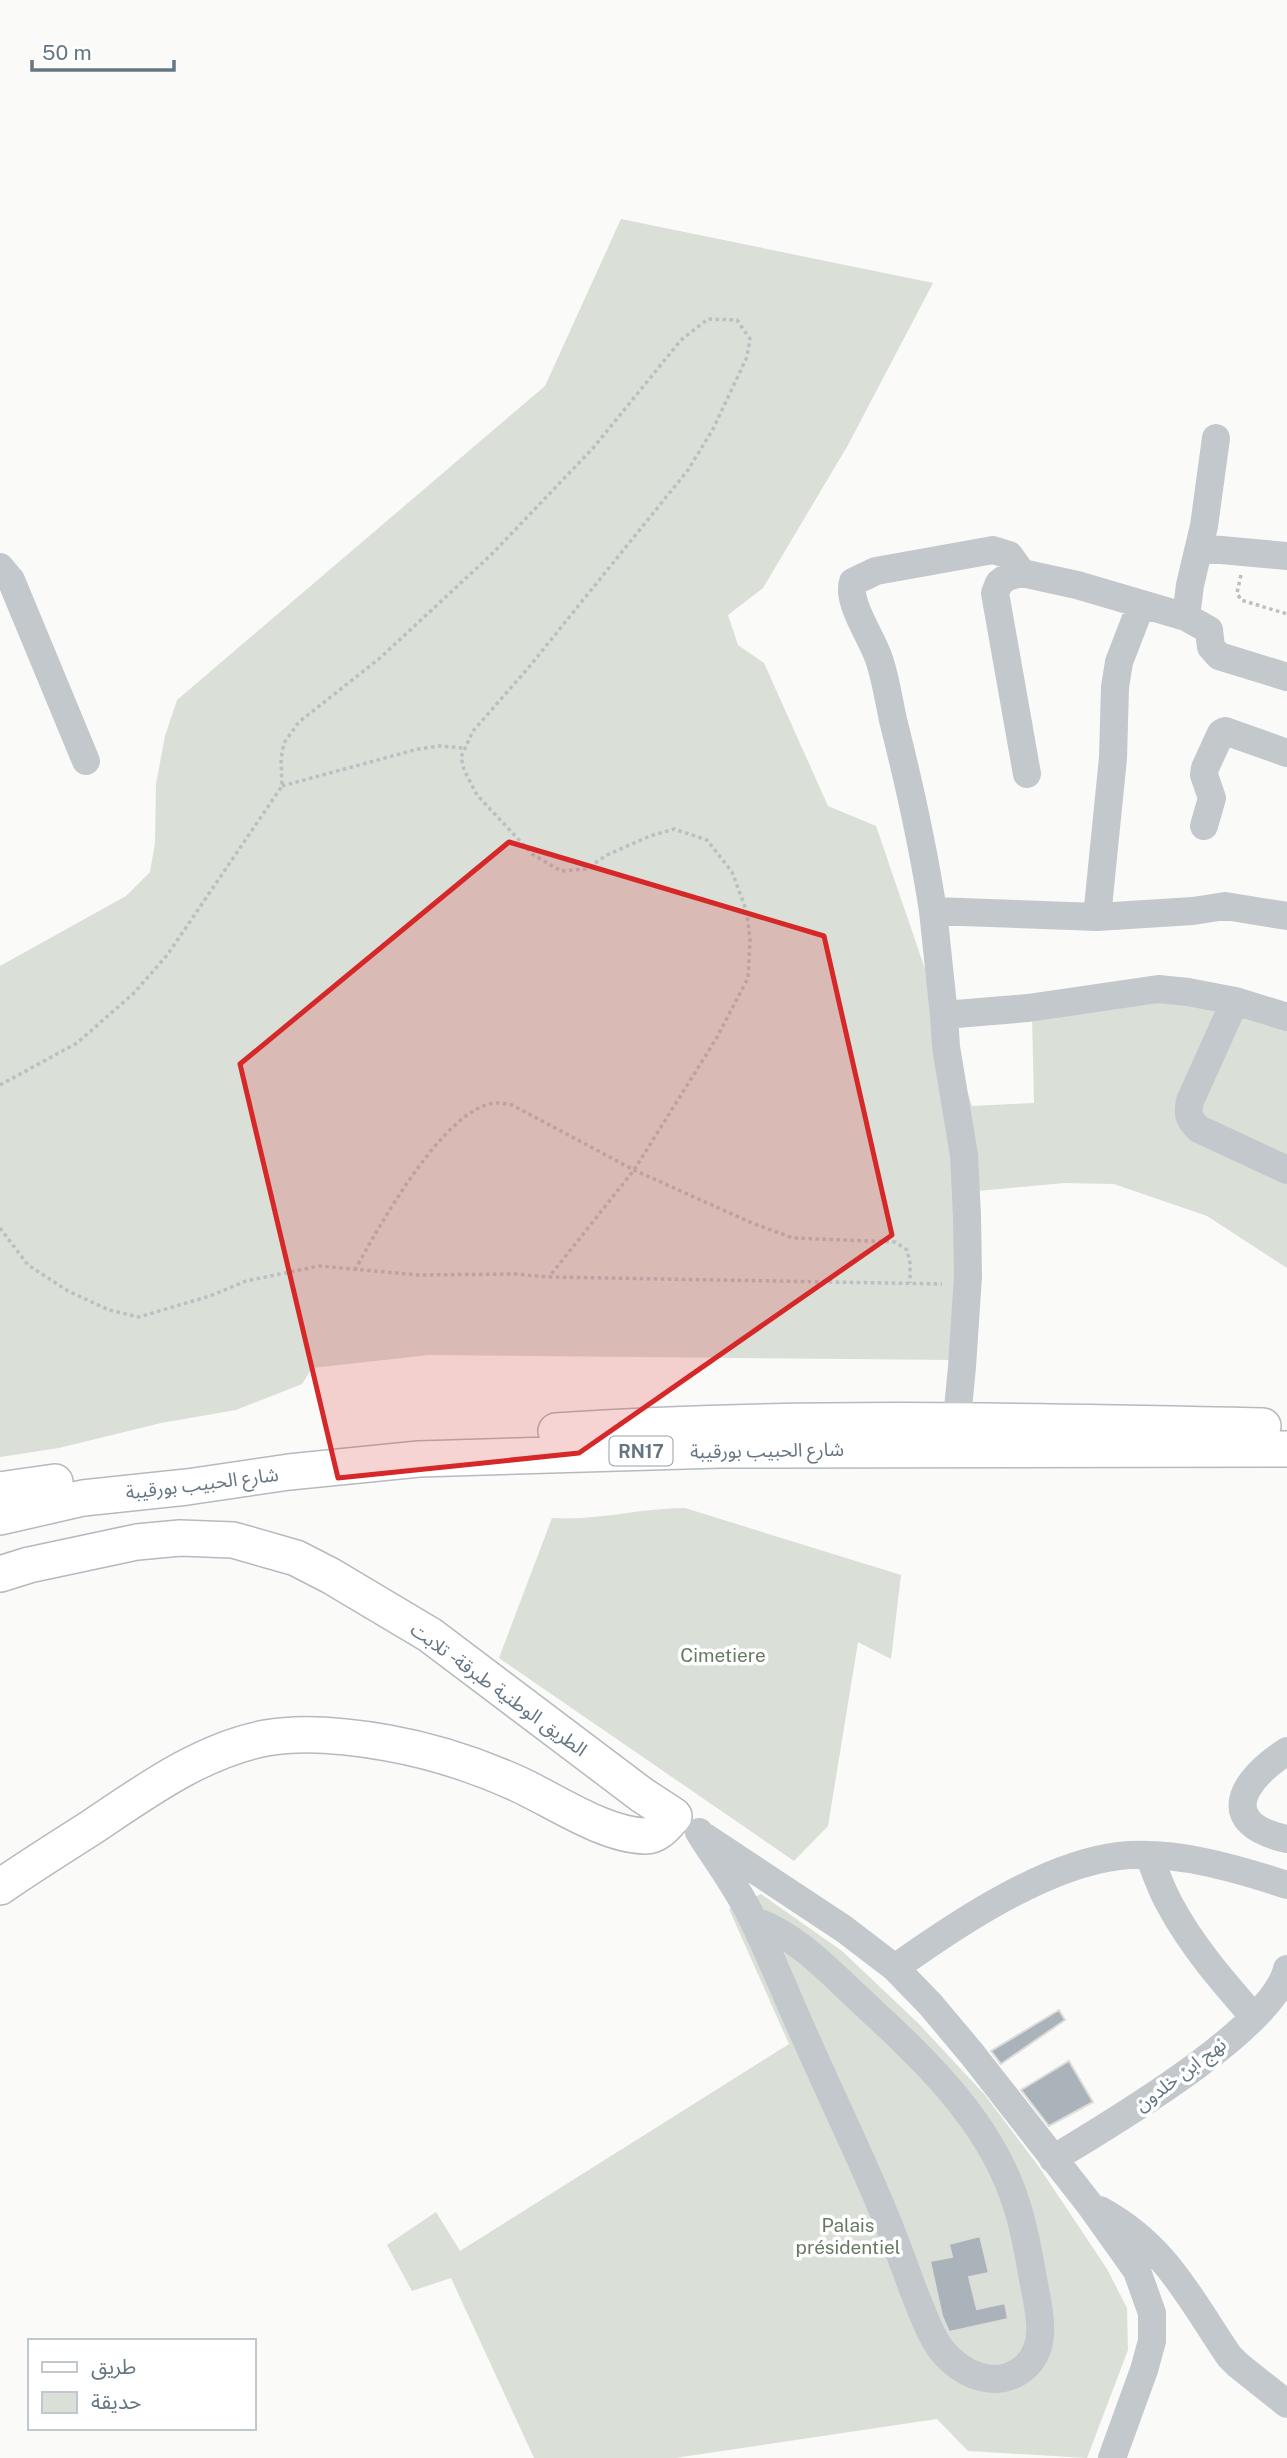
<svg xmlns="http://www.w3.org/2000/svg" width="1287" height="2458" viewBox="0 0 1287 2458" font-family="'Public Sans','Noto Sans Arabic',sans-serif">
	<rect width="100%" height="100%" fill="#fafaf8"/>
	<!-- green -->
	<path fill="#dadfd7" d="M621 219 933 283 848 445 763 588 728 615 738 645 764 663 828 806 876 826 972 1106 1034 1103 1032 1015 1160 995 1287 1006V1268L1207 1216 1114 1184 1064 1183 967 1192 958 1360 429 1355 312 1368 302 1384 236 1410 161 1423 59 1448 0 1457V966L126 896 150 872 155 843 156 784 165 736 177 700 545 386Z
		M685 1508 901 1575 891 1659 858 1642 828 1826 794 1861 499 1658 552 1518C598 1521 639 1508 685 1508Z
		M761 1894 842 1951 918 2023 985 2095 1039 2167 1107 2269 1127 2308 1128 2350 1087 2458 968 2451 937 2419 675 2458H534L451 2278 412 2291 387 2245 436 2212 460 2251 789 2044 729 1909Z"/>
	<!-- building -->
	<path fill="#aab3b9" stroke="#dcdcda" stroke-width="2" d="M1059 2010 1065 2020 1001 2064 991 2051Z
		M1069 2061 1093 2102 1049 2126 1021 2090Z
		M980 2236 989 2273 969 2277 977 2309 1005 2303 1008 2319 949 2332 942 2316 930 2261 952 2257 949 2244Z"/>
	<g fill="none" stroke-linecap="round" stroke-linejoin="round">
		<defs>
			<path id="major" d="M556 1431C791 1415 1027 1421 1263 1426
				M0 1490 55 1482
				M0 1517 83 1498 187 1487 289 1472 419 1459 719 1450 1287 1449
				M0 1574 29 1565 137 1542 180 1538 233 1540 296 1558 331 1576 430 1635 642 1795 674 1816C666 1825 658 1836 645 1836 604 1835 555 1801 518 1784 476 1765 433 1751 388 1743 349 1736 305 1731 266 1738 201 1750 143 1793 89 1829 59 1848 29 1867 0 1887"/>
		</defs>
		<!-- major casing -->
		<use href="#major" stroke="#b5babe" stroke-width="38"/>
		<!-- path -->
		<path stroke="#bbbfc2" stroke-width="3.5" stroke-dasharray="3.5 3.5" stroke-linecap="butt" d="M1241 575 1237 593 1241 600 1287 614
			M282 786 418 749 440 746 463 748
			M0 1085 77 1043 134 993 168 954 282 786 281 758 284 743 299 722 380 658 492 554 594 447 681 340 708 319 737 320 750 339 747 357 713 429 688 470 529 667 473 731 461 757 464 770 477 795 532 854 561 871 586 869 607 855 650 836 674 829 707 840 732 872 747 912 750 941 748 978 716 1039 634 1170 549 1277
			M0 1228 28 1265 68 1291 109 1310 139 1317 210 1296 246 1281 319 1266 419 1275 515 1274 549 1277 942 1284
			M355 1270C378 1228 445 1106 496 1103 501 1103 507 1104 512 1105L634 1170 752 1223 793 1238 895 1242 907 1250 910 1263V1283"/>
		<!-- minor -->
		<path stroke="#c3c8cc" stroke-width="28" d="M1199 548 1287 556
			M0 567 11 580 86 761
			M1022 573 1009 555 993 550 876 571 853 582C846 603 874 640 880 662 886 681 889 701 893 720 909 783 923 846 933 911L1097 917 1193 911 1225 906 1287 916
			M1186 617 1190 585 1204 526 1216 438
			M1027 774 995 593 999 583 1007 577 1022 573 1077 585 1186 617 1209 630 1211 647 1219 656 1287 677
			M1204 826 1212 798 1204 775 1205 768 1221 733 1225 731 1287 753
			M933 911 944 1015
			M1097 917 1113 758 1115 687 1119 662 1141 605
			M1235 1001 1190 1101C1187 1114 1189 1120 1199 1129L1287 1170
			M955 1439 962 1367 968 1276 967 1216 964 1155 946 1047 944 1015 1028 1008 1158 989 1188 992 1235 1001 1287 1017
			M1287 1751C1242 1780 1215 1823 1287 1839
			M699 1832C717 1861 740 1891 754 1922 773 1961 789 2002 807 2041 832 2098 859 2153 883 2211 894 2237 904 2265 914 2292 922 2311 928 2331 940 2348 960 2374 997 2392 1025 2367 1050 2345 1038 2307 1033 2279 1028 2250 1023 2222 1013 2194 984 2113 918 2054 857 1997 825 1967 795 1935 753 1920
			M705 1837 844 1929 895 1968 930 2004 972 2054 1090 2205 1137 2271 1152 2313V2341L1144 2370 1112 2458
			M1149 1855C1155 1872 1161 1889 1170 1905 1192 1946 1223 1982 1254 2017
			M895 1968C955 1925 1044 1865 1119 1856 1174 1850 1235 1868 1287 1885
			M1053 2159C1107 2126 1273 2029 1287 1969
			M1100 2210C1166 2246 1189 2297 1229 2356L1238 2365 1287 2404"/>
		<!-- major -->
		<use href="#major" stroke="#fff" stroke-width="35"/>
	</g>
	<!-- marked area -->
	<path fill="#d62828" fill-opacity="0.2" stroke="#d62828" stroke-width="5" stroke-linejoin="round" d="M509 842 824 936 892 1235 579 1453 338 1478 240 1064Z"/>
	<g text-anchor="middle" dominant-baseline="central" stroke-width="7" stroke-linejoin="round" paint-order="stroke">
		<!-- shield labels -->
		<rect fill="#fff" stroke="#939fa8" stroke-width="2" x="609.5" y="1436.5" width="63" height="29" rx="5"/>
		<g font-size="18" font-weight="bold" fill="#657683">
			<text x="641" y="1451">RN17</text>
		</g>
		<!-- street labels -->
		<g font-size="19" fill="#657683" stroke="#fff">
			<text transform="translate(767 1450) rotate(-1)">شارع الحبيب بورقيبة</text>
			<text transform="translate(202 1483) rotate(-7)">شارع الحبيب بورقيبة</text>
			<text transform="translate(499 1689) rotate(36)">الطريق الوطنية طبرقة - تلابت</text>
			<text transform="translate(1180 2074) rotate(-37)">نهج ابن خلدون</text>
		</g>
		<!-- park labels -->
		<g font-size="19" fill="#687a64" stroke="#fff">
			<text x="723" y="1655">Cimetiere</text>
			<text x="848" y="2225">Palais<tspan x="848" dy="22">présidentiel</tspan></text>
		</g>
	</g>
	<!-- legend -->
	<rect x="28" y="2339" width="228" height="91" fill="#ffffff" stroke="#c1c8cd" stroke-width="2"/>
	<rect x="42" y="2362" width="35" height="10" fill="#ffffff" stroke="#c1c8cd" stroke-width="2"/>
	<text x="91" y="2374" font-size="21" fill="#657683">طريق</text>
	<rect x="42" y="2392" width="35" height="21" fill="#dadfd7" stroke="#c1c8cd" stroke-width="2"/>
	<text x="91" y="2409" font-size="21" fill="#657683">حديقة</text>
	<!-- scale -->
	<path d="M32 60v10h142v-10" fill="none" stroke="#657683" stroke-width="3.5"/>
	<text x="42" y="60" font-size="21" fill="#657683" stroke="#ffffff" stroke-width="5" paint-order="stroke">50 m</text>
</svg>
